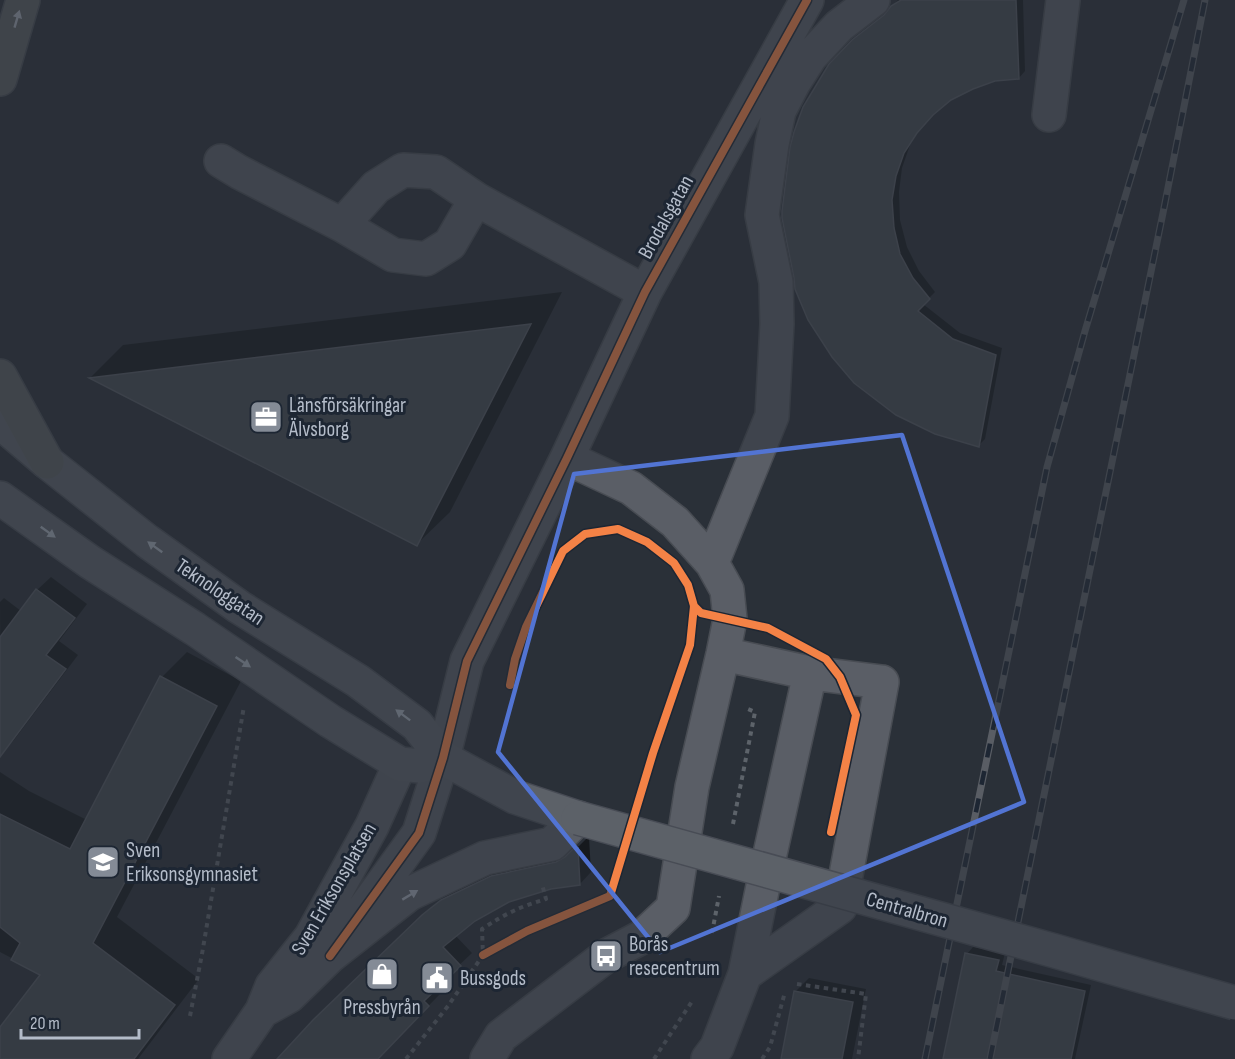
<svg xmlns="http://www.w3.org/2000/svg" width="1235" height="1059" viewBox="0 0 1235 1059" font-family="'Sofia Sans Condensed',sans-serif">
	<rect width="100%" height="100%" fill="#2a3038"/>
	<!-- shadow -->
	<path fill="#0007" d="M898 0H1023L1025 71 1019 78 995 80 972 87 950 99 923 124 910 145 902 168 899 192 900 220 907 247 919 271 935 292 923 304 960 333 1002 348 985 439 979 445 796 288 853 41 860 34 888 12Z
		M562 292 450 512 417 544 91 377 123 345Z
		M51 577 87 604 59 641 78 655 14 740 1 754 0 602 4 598 21 611 37 590Z
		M187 652 241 681 117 917 199 979 138 1059H0V1030L42 974 0 952V772L29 791 87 820 162 677Z
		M588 837H589L591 872 580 884 550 888 509 901 474 920 455 935 472 953 435 988 440 994 377 1059H279L326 1008 436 903 455 888 504 865 570 851 579 846Z
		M973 947 1005 953 1002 965 1091 985 1075 1059H944L967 954Z
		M809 978 866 989 852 1059H783L795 992Z"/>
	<!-- building -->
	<path fill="#444950" stroke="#52575f" stroke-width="1.5" d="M901 0H1016L1019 79 995 81 973 89 951 100 933 115 917 133 904 153 896 176 892 200 894 228 900 254 913 278 930 299 918 311 953 339 996 355 979 447 935 434 896 415 854 383 832 357 808 320 795 289 794 278 782 218V211L790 147 794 132 803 107 829 64 852 40 884 15 891 6Z
		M531 324 417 546 89 378Z
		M36 589 75 618 46 655 66 669 0 757V637Z
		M160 676 217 706 93 943 175 1005 134 1059H0V1027L40 975 11 960 20 943 0 927V814L70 849Z
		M574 848H578L580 885 551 889 509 902 475 921 443 947 461 966 424 1001 429 1006 378 1059H277L313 1020 422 915 441 900 491 876 556 862 565 857Z
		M965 953 999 960 996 971 1085 991 1071 1059H943Z
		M794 991 853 1002 842 1059H781Z"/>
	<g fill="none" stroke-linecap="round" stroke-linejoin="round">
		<defs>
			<path id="minor" d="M1049 115 1063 0
				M221 161 239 172 342 225 376 187 403 170 436 172 476 199 450 244 426 259 393 255 342 225
				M476 199 645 292
				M712 563 772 416 777 324 776 282 762 215 772 144 779 111 794 82 810 57 839 26 873 0
				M330 956 419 833 443 758 467 661 567 458 645 292 807 0
				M745 974 840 907 882 682 810 673
				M262 1011 289 996 330 956 409 894 485 858 552 844 578 818
				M229 1059 262 1011 272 986 311 937 372 826 400 764
				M487 1059 501 1036 606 956 642 937 673 908 692 787 723 654 730 619 727 590 712 563 675 522 631 488 567 458
				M708 1059 717 1047 745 974 764 881 810 673 723 654"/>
			<path id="major" d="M0 422 47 462 147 541 239 607 358 681 417 725 443 758 515 797 578 818
				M0 498 90 562 195 629 330 721 400 764 420 766 443 758"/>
			<path id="highway" d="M0 79 23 0
				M0 376 47 462"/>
		</defs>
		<!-- minor casing -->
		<use href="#minor" stroke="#484c53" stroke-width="36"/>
		<!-- major casing -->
		<use href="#major" stroke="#484c55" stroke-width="36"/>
		<!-- highway casing -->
		<use href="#highway" stroke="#474c53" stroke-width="36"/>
		<!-- path -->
		<path stroke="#5d636a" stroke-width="4" stroke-dasharray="4.5 4.5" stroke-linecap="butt" d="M733 824 755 712 748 709
			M712 933 719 896
			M797 984 866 994 858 1059
			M190 1016 202 954 244 706
			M406 1059 448 1006 483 955 482 929C505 914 519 907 546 899L542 884
			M654 1059 693 1000
			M762 1059 770 1047 785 992"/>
		<!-- minor -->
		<use href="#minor" stroke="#5a5e66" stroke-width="33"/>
		<!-- major -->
		<use href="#major" stroke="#5c6168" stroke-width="33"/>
		<!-- highway -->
		<use href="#highway" stroke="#5a5d60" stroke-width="33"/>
		<defs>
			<path id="rail" d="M925 1059 1047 467 1085 331 1184 0
				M990 1059 1163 213 1205 0"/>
		</defs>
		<!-- rail casing -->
		<use href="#rail" stroke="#595d64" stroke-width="7"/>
		<!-- rail -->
		<use href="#rail" stroke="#1d2633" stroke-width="4.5" stroke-dasharray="14" stroke-linecap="butt"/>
		<defs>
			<path id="major-bridge" d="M578 818 1055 951 1235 1003"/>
		</defs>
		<!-- major-bridge casing -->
		<use href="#major-bridge" stroke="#484c55" stroke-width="36" stroke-linecap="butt"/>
		<!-- major-bridge -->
		<use href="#major-bridge" stroke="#5c6168" stroke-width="33"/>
		<defs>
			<path id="cycleway" d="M694 606 701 613 768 628 826 659 840 677 856 715 831 832
				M483 955 527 931 610 896 653 753 690 645 694 606 688 585 674 563 647 542 618 529 585 534 563 551 526 627 515 659 510 685
				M330 956 419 833 443 758 467 661 567 458 645 292 807 0"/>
		</defs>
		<!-- cycleway casing -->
		<use href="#cycleway" stroke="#1d2633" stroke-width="11"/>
		<!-- cycleway -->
		<use href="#cycleway" stroke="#f48246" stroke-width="8"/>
	</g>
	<!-- one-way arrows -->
	<defs><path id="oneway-solid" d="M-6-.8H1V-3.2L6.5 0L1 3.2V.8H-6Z" transform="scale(1.5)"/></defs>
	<use fill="#9ea4af" href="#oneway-solid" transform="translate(17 19) rotate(-74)"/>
	<g fill="#a2aab6">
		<use href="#oneway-solid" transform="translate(48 532) rotate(36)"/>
		<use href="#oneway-solid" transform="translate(155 547) rotate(-144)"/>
		<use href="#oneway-solid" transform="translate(243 662) rotate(34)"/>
		<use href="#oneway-solid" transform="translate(403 715) rotate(-143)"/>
	</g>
	<use fill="#a2a9b5" href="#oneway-solid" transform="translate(410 895) rotate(-31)"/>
	<!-- marked area -->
	<path d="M0 0H1235V1059H0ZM902 435 1024 802 660 952 498 752 574 474Z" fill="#2a3038" fill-opacity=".55" fill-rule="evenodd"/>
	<path fill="none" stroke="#5274d3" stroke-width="4.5" stroke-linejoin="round" d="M902 435 1024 802 660 952 498 752 574 474Z"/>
	<!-- icons -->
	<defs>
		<symbol id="office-square" viewBox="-11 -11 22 22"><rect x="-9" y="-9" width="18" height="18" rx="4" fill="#848b96" stroke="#1d2633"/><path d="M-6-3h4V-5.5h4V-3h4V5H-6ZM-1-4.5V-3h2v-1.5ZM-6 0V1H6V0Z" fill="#fff"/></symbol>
		<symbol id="school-square" viewBox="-11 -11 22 22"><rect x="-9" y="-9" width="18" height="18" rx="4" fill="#848b96" stroke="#1d2633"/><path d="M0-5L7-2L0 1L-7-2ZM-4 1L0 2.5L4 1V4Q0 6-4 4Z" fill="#fff"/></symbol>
		<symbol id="bus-square" viewBox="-11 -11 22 22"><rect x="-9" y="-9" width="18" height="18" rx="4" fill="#848b96" stroke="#1d2633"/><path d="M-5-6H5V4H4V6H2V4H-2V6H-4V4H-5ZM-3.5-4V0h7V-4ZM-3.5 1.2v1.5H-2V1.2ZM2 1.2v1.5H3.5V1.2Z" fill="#fff"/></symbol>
		<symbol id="shop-square" viewBox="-11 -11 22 22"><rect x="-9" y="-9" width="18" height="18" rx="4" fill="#848b96" stroke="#1d2633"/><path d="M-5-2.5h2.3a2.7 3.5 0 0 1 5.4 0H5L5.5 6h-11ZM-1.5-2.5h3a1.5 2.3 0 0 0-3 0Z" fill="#fff"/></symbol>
		<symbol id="civic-square" viewBox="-11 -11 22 22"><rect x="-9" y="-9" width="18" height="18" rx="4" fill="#848b96" stroke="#1d2633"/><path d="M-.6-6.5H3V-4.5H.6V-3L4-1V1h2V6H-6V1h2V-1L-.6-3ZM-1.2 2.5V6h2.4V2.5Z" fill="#fff"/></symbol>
	</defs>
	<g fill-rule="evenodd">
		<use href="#office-square" x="247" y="398" width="38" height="38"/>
		<use href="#school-square" x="84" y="843" width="38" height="38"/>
		<use href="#bus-square" x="587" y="937" width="38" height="38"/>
		<use href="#shop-square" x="363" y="955" width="38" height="38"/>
		<use href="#civic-square" x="418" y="959" width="38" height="38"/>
	</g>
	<g text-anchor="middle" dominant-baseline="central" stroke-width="6" stroke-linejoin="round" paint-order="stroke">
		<!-- street labels -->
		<g font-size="21" fill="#b4bcc9" stroke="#1d2633">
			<text transform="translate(666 217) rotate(-61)">Brodalsgatan</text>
			<text transform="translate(220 592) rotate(34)">Teknologgatan</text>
			<text transform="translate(334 889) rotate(-60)">Sven Eriksonsplatsen</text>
			<text transform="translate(907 910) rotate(16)">Centralbron</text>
		</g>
		<!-- poi labels -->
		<g font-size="21" fill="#b4bcc9" stroke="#1d2633" text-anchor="start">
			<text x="289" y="405">Länsförsäkringar<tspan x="289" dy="24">Älvsborg</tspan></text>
			<text x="126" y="850">Sven<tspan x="126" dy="24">Eriksonsgymnasiet</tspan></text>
			<text x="629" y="944">Borås<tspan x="629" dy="24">resecentrum</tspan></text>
			<text x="460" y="978">Bussgods</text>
			<text x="382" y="1007" text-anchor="middle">Pressbyrån</text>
		</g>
	</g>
	<!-- scale -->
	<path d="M21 1029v9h118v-9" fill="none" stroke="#b4bcc9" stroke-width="3"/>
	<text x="30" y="1029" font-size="18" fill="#b4bcc9" stroke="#1d2633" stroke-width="4.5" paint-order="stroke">20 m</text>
</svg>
